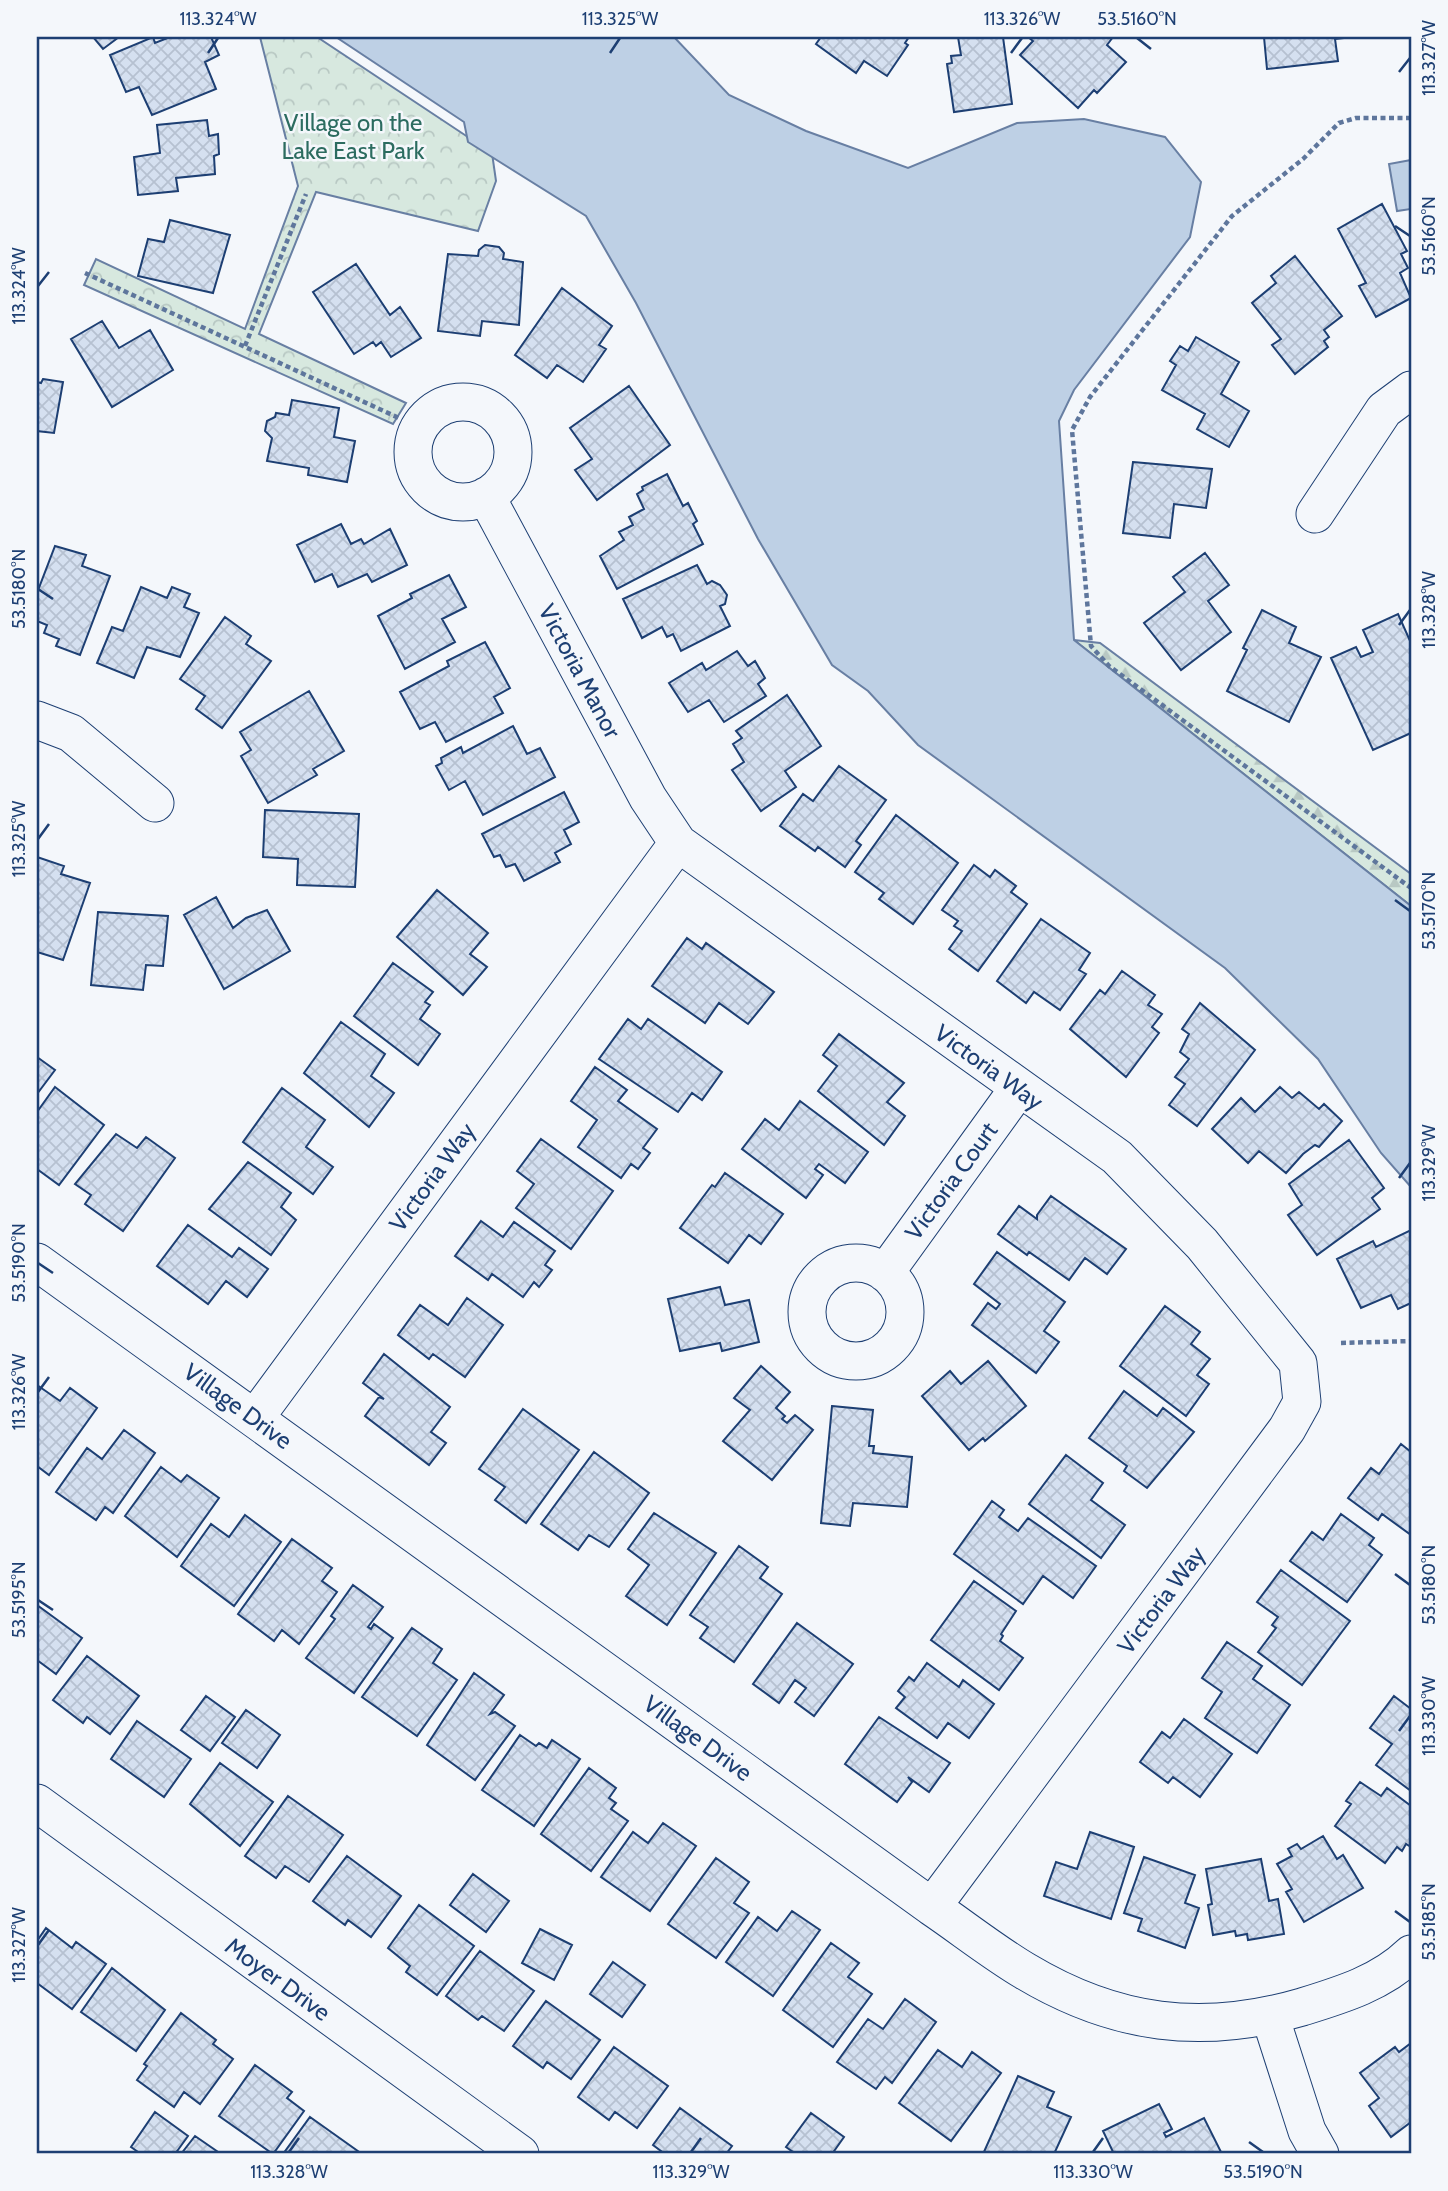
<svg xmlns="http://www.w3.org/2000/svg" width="1448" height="2191" viewBox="0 0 1448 2191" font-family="Cabin,sans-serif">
	<defs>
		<pattern id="forest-firs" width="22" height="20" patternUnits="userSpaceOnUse" patternTransform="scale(1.75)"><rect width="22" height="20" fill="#d7e8df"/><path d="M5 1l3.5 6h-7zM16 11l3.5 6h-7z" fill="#b8c8c3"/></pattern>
		<pattern id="park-crowns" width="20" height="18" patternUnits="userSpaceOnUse" patternTransform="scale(1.75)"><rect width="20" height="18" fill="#d7e8df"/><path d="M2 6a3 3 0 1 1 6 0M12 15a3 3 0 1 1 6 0" fill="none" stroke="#b8c8c3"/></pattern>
		<pattern id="building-cross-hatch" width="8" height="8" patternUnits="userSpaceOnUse" patternTransform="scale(1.75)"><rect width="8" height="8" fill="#d5e0f0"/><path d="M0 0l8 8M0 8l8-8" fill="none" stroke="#b6c1d1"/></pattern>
	</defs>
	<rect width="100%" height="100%" fill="#f4f7fb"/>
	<!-- forest -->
	<path fill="url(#forest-firs)" stroke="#687fa3" stroke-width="2" d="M1074 640 1100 643 1411 874V906Z"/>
	<!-- park -->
	<path fill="url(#park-crowns)" stroke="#687fa3" stroke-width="2" d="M260 37H317L492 153 496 181 478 231 316 192 259 334 406 403 393 424 84 285 96 259 245 329 298 186Z"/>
	<!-- water -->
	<path fill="#bed0e5" stroke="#687fa3" stroke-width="2" d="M336 37H674L729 95 806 131 908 168 1017 123 1084 119 1165 137 1201 182 1190 237 1074 390 1059 421 1074 640 1411 906V1187L1381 1153 1318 1059 1225 968 918 745 868 691 832 665 758 539 636 303 586 216 468 142 464 122Z
		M1411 160V209L1397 211 1389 164Z"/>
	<!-- building -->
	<path fill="url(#building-cross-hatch)" stroke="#1d3f73" stroke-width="2" d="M93 37H119L103 49Z
		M153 37 155 43 170 37H211L219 55 205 62 216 89 152 115 139 87 126 92 110 55Z
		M821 37H909L905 43 908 45 887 76 864 61 856 73 816 44Z
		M958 37H1003L1012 104 954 112 947 64 952 63 951 56 961 55Z
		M1028 37H1113L1107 45 1126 62 1097 93 1094 90 1078 108 1020 55 1033 41Z
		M1264 37H1353L1335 39 1338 61 1267 69Z
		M207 120 209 136 218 134 219 154 214 156 215 174 176 178 178 191 138 195 134 157 160 153 157 125Z
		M1382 204 1407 251 1401 254 1408 268 1400 273 1411 298 1376 317 1359 286 1366 283 1338 229Z
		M170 220 230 235 213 293 138 276 148 239 164 242Z
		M485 245 499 247 504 253 503 259 523 262 519 325 482 321 480 336 438 331 448 254 478 256 479 250Z
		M1295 256 1342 316 1324 330 1329 337 1324 341 1328 347 1295 374 1272 345 1281 339 1252 303 1276 283 1271 276Z
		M356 264 390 315 400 307 421 338 391 357 381 342 376 346 373 342 354 354 313 292Z
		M562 288 612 326 599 345 606 349 583 382 557 365 547 378 515 355Z
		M102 321 119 348 150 330 173 370 112 407 71 339Z
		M1196 337 1239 362 1221 394 1249 411 1229 447 1197 429 1205 414 1162 390 1176 365 1170 361 1180 346 1188 351Z
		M43 379 63 382 54 433 37 431V382L41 383Z
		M629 386 670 445 597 500 575 470 592 459 570 428Z
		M292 400 339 408 334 437 355 441 347 482 308 475 309 468 267 461 272 438 265 431 267 421 275 417 276 413 289 415Z
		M1133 462 1212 469 1206 508 1174 504 1170 538 1123 533Z
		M667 474 683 506 688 503 697 521 693 524 703 544 617 589 600 556 624 540 619 532 633 525 629 517 644 509 637 494 643 490 642 487Z
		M341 524 351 544 361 539 364 544 390 529 407 565 372 582 367 574 338 587 332 574 315 582 297 545Z
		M55 546 86 555 82 566 110 576 80 655 56 646 59 639 44 633 47 625 37 621V593Z
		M1205 553 1229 585 1208 601 1231 632 1181 670 1144 623 1185 592 1173 577Z
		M697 565 707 584 712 581 720 585 727 595 725 604 720 606 730 626 681 651 673 634 667 637 662 627 642 638 623 599Z
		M449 575 466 607 442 619 455 642 405 669 378 616 412 598 410 594Z
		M141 587 167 598 172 587 190 594 184 607 199 613 180 657 147 647 134 678 97 663 112 627 123 631Z
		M1262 610 1296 627 1289 643 1321 657 1289 722 1227 691 1247 650 1243 648Z
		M1398 614 1411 643V733L1373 750 1331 658 1356 647 1361 657 1373 652 1363 630Z
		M225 617 251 636 246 644 271 661 222 728 196 709 205 696 180 679Z
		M485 642 510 688 494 697 503 713 446 742 435 722 420 729 400 692 449 666 447 661Z
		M737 651 748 666 755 661 765 678 758 684 766 696 724 722 709 700 688 712 669 683 702 663 706 670Z
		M309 691 344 751 313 769 317 775 268 803 241 756 251 750 240 732Z
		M787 695 821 746 785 771 796 787 761 811 732 770 744 762 733 744 742 738 736 731Z
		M513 726 527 754 540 748 555 777 483 815 465 781 449 790 436 766 442 763 441 758 461 747 463 753Z
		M839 766 886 800 856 841 861 845 845 867 818 847 815 851 780 826 803 794 813 801Z
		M564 792 579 822 564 830 571 844 555 853 560 862 524 881 515 864 506 867 500 855 494 857 482 834Z
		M265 810 359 814 355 887 297 885 298 859 263 857Z
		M896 815 958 863 913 924 879 899 884 893 855 872Z
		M37 857 64 866 61 874 90 883 63 960 37 952Z
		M974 865 990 877 995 870 1016 886 1011 892 1027 904 978 971 949 949 962 931 954 926 958 921 942 910Z
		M437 890 488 933 470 954 487 967 463 995 397 937Z
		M216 897 233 928 246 918 267 910 290 951 224 989 184 915Z
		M98 912 168 916 163 966 146 965 143 990 91 985Z
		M1041 919 1090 953 1079 970 1086 974 1060 1010 1034 992 1026 1003 997 981Z
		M687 938 702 949 706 943 774 992 748 1024 719 1003 705 1023 652 986Z
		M393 963 433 992 425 1002 430 1005 420 1019 440 1034 418 1065 354 1016Z
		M1122 971 1155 995 1148 1005 1162 1014 1152 1027 1159 1033 1126 1077 1070 1029 1100 990 1105 994Z
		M1200 1003 1255 1050 1197 1126 1169 1105 1185 1084 1175 1077 1189 1059 1180 1052 1189 1034 1182 1029Z
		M628 1019 641 1029 648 1019 722 1072 702 1100 692 1093 678 1112 599 1059Z
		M341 1022 385 1054 371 1076 394 1093 369 1127 304 1073Z
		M839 1034 904 1083 887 1102 905 1116 884 1145 818 1091 837 1066 823 1055Z
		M37 1057 55 1070 37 1094Z
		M595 1067 627 1090 618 1101 657 1129 643 1148 650 1153 638 1169 631 1164 621 1178 578 1147 597 1120 571 1101Z
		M55 1087 104 1125 59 1185 37 1169V1112Z
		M1280 1087 1292 1098 1299 1092 1319 1109 1324 1104 1342 1121 1319 1147 1315 1145 1303 1154 1286 1173 1259 1151 1248 1163 1212 1129 1241 1098 1255 1112Z
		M282 1088 325 1120 306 1147 333 1167 313 1194 243 1142Z
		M800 1101 868 1152 845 1183 819 1164 815 1169 823 1175 806 1198 742 1149 765 1119 779 1130Z
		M116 1134 137 1148 146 1137 175 1158 123 1231 85 1204 91 1195 75 1184Z
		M541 1139 613 1191 571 1249 516 1208 534 1184 517 1171Z
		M1349 1140 1384 1188 1372 1198 1380 1209 1317 1255 1288 1215 1302 1205 1289 1184Z
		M248 1162 291 1193 281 1207 296 1220 271 1255 209 1209Z
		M725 1173 783 1214 761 1244 749 1235 728 1263 680 1228 712 1185 715 1187Z
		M1051 1196 1126 1249 1107 1274 1085 1258 1069 1280 1029 1252 1027 1255 998 1234 1019 1206 1037 1219V1215Z
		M481 1221 503 1237 514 1222 555 1251 545 1265 552 1270 539 1287 534 1282 523 1297 492 1274 488 1280 455 1256Z
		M188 1225 232 1257 239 1248 268 1269 247 1297 226 1281 208 1304 157 1266Z
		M1411 1230V1303L1398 1309 1391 1295 1361 1308 1337 1259 1373 1241 1376 1247Z
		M997 1252 1065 1302 1044 1331 1059 1342 1036 1373 972 1325 988 1303 996 1309 1000 1304 974 1284Z
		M720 1287 725 1305 749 1300 759 1342 722 1351 720 1343 680 1351 668 1299Z
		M467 1298 503 1325 465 1377 433 1354 429 1359 398 1335 420 1305 448 1325Z
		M1165 1306 1200 1332 1191 1344 1210 1359 1197 1375 1209 1384 1186 1416 1120 1366Z
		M384 1354 450 1407 431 1432 446 1443 429 1465 365 1416 379 1397 384 1399 363 1383Z
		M988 1361 1026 1406 985 1441 983 1438 969 1450 922 1396 950 1371 961 1384Z
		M761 1366 790 1392 776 1408 785 1416 782 1419 787 1423 795 1415 813 1430 772 1480 723 1441 750 1410 734 1398Z
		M37 1385 60 1401 70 1388 97 1408 49 1475 37 1466Z
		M1124 1391 1157 1416 1163 1408 1194 1432 1147 1488 1124 1471 1127 1466 1089 1438Z
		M832 1406 873 1410 869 1446H874L873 1453 912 1457 907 1507 853 1503 850 1526 821 1523Z
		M523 1409 579 1450 526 1523 495 1500 505 1487 479 1469Z
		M124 1430 155 1453 113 1513 105 1507 96 1520 56 1492 87 1448 102 1459Z
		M1401 1444 1411 1452V1535L1382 1514 1378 1520 1348 1498 1371 1468 1379 1474Z
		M594 1452 649 1493 609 1547 589 1535 578 1550 541 1524Z
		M1066 1455 1103 1483 1091 1500 1125 1525 1101 1558 1029 1504Z
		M161 1467 181 1482 187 1475 219 1498 177 1557 125 1516Z
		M992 1501 1004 1510 999 1517 1018 1531 1028 1518 1096 1566 1073 1598 1043 1576 1023 1604 954 1554Z
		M654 1513 716 1553 667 1625 626 1596 649 1565 628 1549Z
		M1341 1514 1374 1538 1369 1545 1382 1555 1347 1602 1290 1561 1312 1532 1323 1540Z
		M245 1515 281 1542 234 1606 181 1566 211 1524 229 1537Z
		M292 1539 332 1568 322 1581 337 1592 299 1644 282 1630 274 1641 238 1614Z
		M739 1546 768 1567 760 1578 782 1594 734 1662 700 1638 708 1627 690 1615Z
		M1281 1570 1350 1621 1302 1685 1258 1652 1276 1628 1272 1625 1278 1617 1257 1602Z
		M974 1581 1016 1611 1001 1634 1003 1636 1000 1641 1023 1658 999 1690 931 1640Z
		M353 1585 383 1607 368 1627 371 1629 374 1624 393 1638 354 1693 306 1658 335 1619 331 1616Z
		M37 1605 82 1638 56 1674 37 1660Z
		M797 1623 853 1664 814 1716 795 1702 806 1688 795 1680 779 1703 753 1684Z
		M412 1628 442 1649 433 1663 457 1680 417 1736 362 1697Z
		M1227 1642 1262 1666 1253 1679 1290 1705 1257 1753 1205 1718 1222 1692 1202 1678Z
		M87 1656 139 1696 110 1734 87 1717 83 1723 53 1700Z
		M927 1663 959 1687 963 1680 994 1704 969 1738 948 1723 937 1738 896 1708 905 1697 898 1691 909 1677 914 1681Z
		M474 1673 504 1695 490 1714 495 1712 515 1726 475 1780 427 1745Z
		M206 1696 235 1717 210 1751 181 1730Z
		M1394 1696 1411 1709V1791L1376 1765 1392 1744 1370 1728Z
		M246 1710 280 1735 257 1768 222 1743Z
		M879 1717 950 1763 929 1792 908 1777 912 1782 897 1802 845 1764Z
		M1184 1719 1232 1754 1200 1797 1173 1777 1168 1783 1140 1762 1162 1732 1170 1738Z
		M137 1721 191 1759 164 1797 111 1759Z
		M520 1735 536 1746 539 1743 547 1748 552 1740 580 1759 534 1826 482 1790Z
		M220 1763 273 1802 240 1846 190 1804Z
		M589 1768 616 1788 609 1798 616 1803 611 1809 628 1821 591 1871 541 1834Z
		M1360 1782 1381 1796 1387 1788 1411 1806V1847L1406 1844 1402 1851 1397 1847 1385 1863 1335 1826 1351 1804 1346 1801Z
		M288 1796 343 1835 309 1882 285 1866 276 1878 245 1856Z
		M663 1823 696 1846 650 1911 601 1877 633 1832 648 1843Z
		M1090 1832 1134 1847 1111 1919 1044 1896 1056 1862 1077 1869Z
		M1323 1836 1337 1859 1343 1855 1363 1888 1304 1922 1286 1892 1292 1889 1277 1864 1292 1856 1288 1849 1297 1844 1301 1849Z
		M347 1856 401 1896 371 1937 348 1920 345 1925 313 1901Z
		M1144 1857 1195 1875 1185 1903 1199 1908 1185 1948 1138 1931 1142 1919 1124 1913Z
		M716 1858 749 1882 734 1903 749 1913 716 1958 668 1924Z
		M1261 1859 1269 1901 1278 1899 1284 1934 1248 1940 1247 1934 1236 1936 1235 1931 1213 1935 1208 1905 1212 1904 1206 1869Z
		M473 1874 509 1901 486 1932 450 1905Z
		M419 1905 474 1946 437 1995 406 1972 410 1966 388 1948Z
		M792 1911 820 1930 773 1996 726 1962 758 1917 777 1931Z
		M46 1928 72 1948 76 1942 106 1964 72 2009 37 1983V1941Z
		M540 1929 572 1945 554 1980 522 1963Z
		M831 1943 859 1963 848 1977 872 1994 833 2047 783 2010Z
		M480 1951 534 1991 504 2031 482 2016 478 2020 446 1996Z
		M613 1962 645 1985 622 2017 590 1994Z
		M112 1968 165 2010 136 2051 81 2012Z
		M905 1999 936 2022 892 2083 885 2077 876 2089 837 2062 868 2019 883 2029Z
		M546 2001 600 2040 571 2079 547 2062 543 2068 513 2046Z
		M181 2013 216 2040 213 2044 233 2059 200 2104 184 2092 174 2107 137 2080 147 2066 144 2064Z
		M1411 2043V2122L1391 2137 1369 2106 1379 2098 1360 2073 1395 2047 1399 2052Z
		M614 2047 668 2086 637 2128 615 2112 609 2120 578 2097Z
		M938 2050 962 2067 972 2052 1001 2073 951 2141 899 2103Z
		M255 2065 292 2092 287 2098 304 2111 273 2154 219 2116Z
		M1018 2076 1054 2092 1047 2107 1071 2117 1054 2154H983Z
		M1159 2104 1172 2129 1164 2133 1166 2137 1204 2118 1221 2152 1114 2154 1103 2131Z
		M680 2108 732 2146 726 2154H665L653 2145Z
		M155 2112 188 2136 175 2154H141L131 2147Z
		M811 2113 844 2137 832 2154H796L786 2147Z
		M310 2117 362 2154H283Z
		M195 2136 221 2154H181Z"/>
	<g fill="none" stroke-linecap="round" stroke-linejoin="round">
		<defs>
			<path id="minor" d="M413 452a50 50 0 1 1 100 0a50 50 0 1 1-100 0Z
				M486 496 648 798 678 843 1117 1157 1202 1244 1298 1363 1302 1402 1287 1429 932 1907
				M1315 514 1384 410 1411 390
				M37 720 71 733 155 803
				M37 1262 932 1907C963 1928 993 1952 1025 1971 1115 2025 1202 2036 1302 2007 1341 1995 1381 1983 1411 1954
				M807 1312a49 49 0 1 1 98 0a49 49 0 1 1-98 0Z
				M885 1273 1018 1089
				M255 1418 678 843
				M37 1803 520 2154
				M1270 2016 1307 2131 1320 2154"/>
		</defs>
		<!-- minor casing -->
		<use href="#minor" stroke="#1d3f73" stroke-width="39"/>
		<!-- path -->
		<path stroke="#5e769c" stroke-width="4.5" stroke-dasharray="5 3.5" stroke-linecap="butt" d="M1411 118H1356L1339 123 1303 159 1232 216 1090 397 1072 430 1091 646 1109 666 1411 888
			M85 273 401 419
			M245 346 306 194
			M1341 1343 1411 1341"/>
		<!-- minor -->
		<use href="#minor" stroke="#f4f7fb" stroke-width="37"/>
	</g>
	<!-- ticks -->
	<path fill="none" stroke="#1d3f73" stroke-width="2.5" d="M1137 38 1151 49M208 53 218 38M610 53 620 38M1011 53 1022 38M1399 72 1410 58M1395 226 1410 236M38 286 49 272M38 589 53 599M1399 625 1410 610M38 839 49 824M1395 900 1410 911M1399 1178 1410 1163M38 1263 53 1273M38 1392 49 1377M1395 1574 1410 1585M38 1600 53 1610M1399 1731 1410 1716M1395 1911 1410 1922M38 1945 49 1930M1249 2142 1263 2152M289 2152 299 2138M691 2152 701 2138M1093 2152 1103 2138"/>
	<g text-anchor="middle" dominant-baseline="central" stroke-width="5" stroke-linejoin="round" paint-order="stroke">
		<!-- park labels -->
		<g font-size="24" fill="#2c6c60" stroke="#f4f7fb">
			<text x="353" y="122">Village on the<tspan x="353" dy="28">Lake East Park</tspan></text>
		</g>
		<!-- street labels -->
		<g font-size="24" fill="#1d3f73" stroke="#f4f7fb">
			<text transform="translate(580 671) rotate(62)">Victoria Manor</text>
			<text transform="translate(989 1067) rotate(36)">Victoria Way</text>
			<text transform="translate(432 1177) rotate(-54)">Victoria Way</text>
			<text transform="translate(951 1181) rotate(-54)">Victoria Court</text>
			<text transform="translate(238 1406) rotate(36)">Village Drive</text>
			<text transform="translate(1161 1600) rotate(-53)">Victoria Way</text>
			<text transform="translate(698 1738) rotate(36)">Village Drive</text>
			<text transform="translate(278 1979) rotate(36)">Moyer Drive</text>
		</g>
	</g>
	<!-- border -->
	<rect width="1448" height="2191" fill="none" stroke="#f4f7fb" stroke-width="77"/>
	<rect x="38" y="38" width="1372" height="2114" fill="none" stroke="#1d3f73" stroke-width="2.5"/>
	<g font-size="18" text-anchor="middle" fill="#1d3f73">
		<text x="218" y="25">113.324°W</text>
		<text x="620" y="25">113.325°W</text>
		<text x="1022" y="25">113.326°W</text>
		<text x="1137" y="25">53.5160°N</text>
		<text transform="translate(1429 58) rotate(-90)" y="6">113.327°W</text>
		<text transform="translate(1429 236) rotate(-90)" y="6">53.5160°N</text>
		<text transform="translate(19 286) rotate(-90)" y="6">113.324°W</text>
		<text transform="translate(19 589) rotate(-90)" y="6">53.5180°N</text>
		<text transform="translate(1429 610) rotate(-90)" y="6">113.328°W</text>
		<text transform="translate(19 839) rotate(-90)" y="6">113.325°W</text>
		<text transform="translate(1429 911) rotate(-90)" y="6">53.5170°N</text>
		<text transform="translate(1429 1163) rotate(-90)" y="6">113.329°W</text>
		<text transform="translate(19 1263) rotate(-90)" y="6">53.5190°N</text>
		<text transform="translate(19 1392) rotate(-90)" y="6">113.326°W</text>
		<text transform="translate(1429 1585) rotate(-90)" y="6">53.5180°N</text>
		<text transform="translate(19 1600) rotate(-90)" y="6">53.5195°N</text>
		<text transform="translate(1429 1716) rotate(-90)" y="6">113.330°W</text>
		<text transform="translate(1429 1922) rotate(-90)" y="6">53.5185°N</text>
		<text transform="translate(19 1945) rotate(-90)" y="6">113.327°W</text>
		<text x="289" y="2178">113.328°W</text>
		<text x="691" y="2178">113.329°W</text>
		<text x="1093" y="2178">113.330°W</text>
		<text x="1263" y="2178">53.5190°N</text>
	</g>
</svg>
